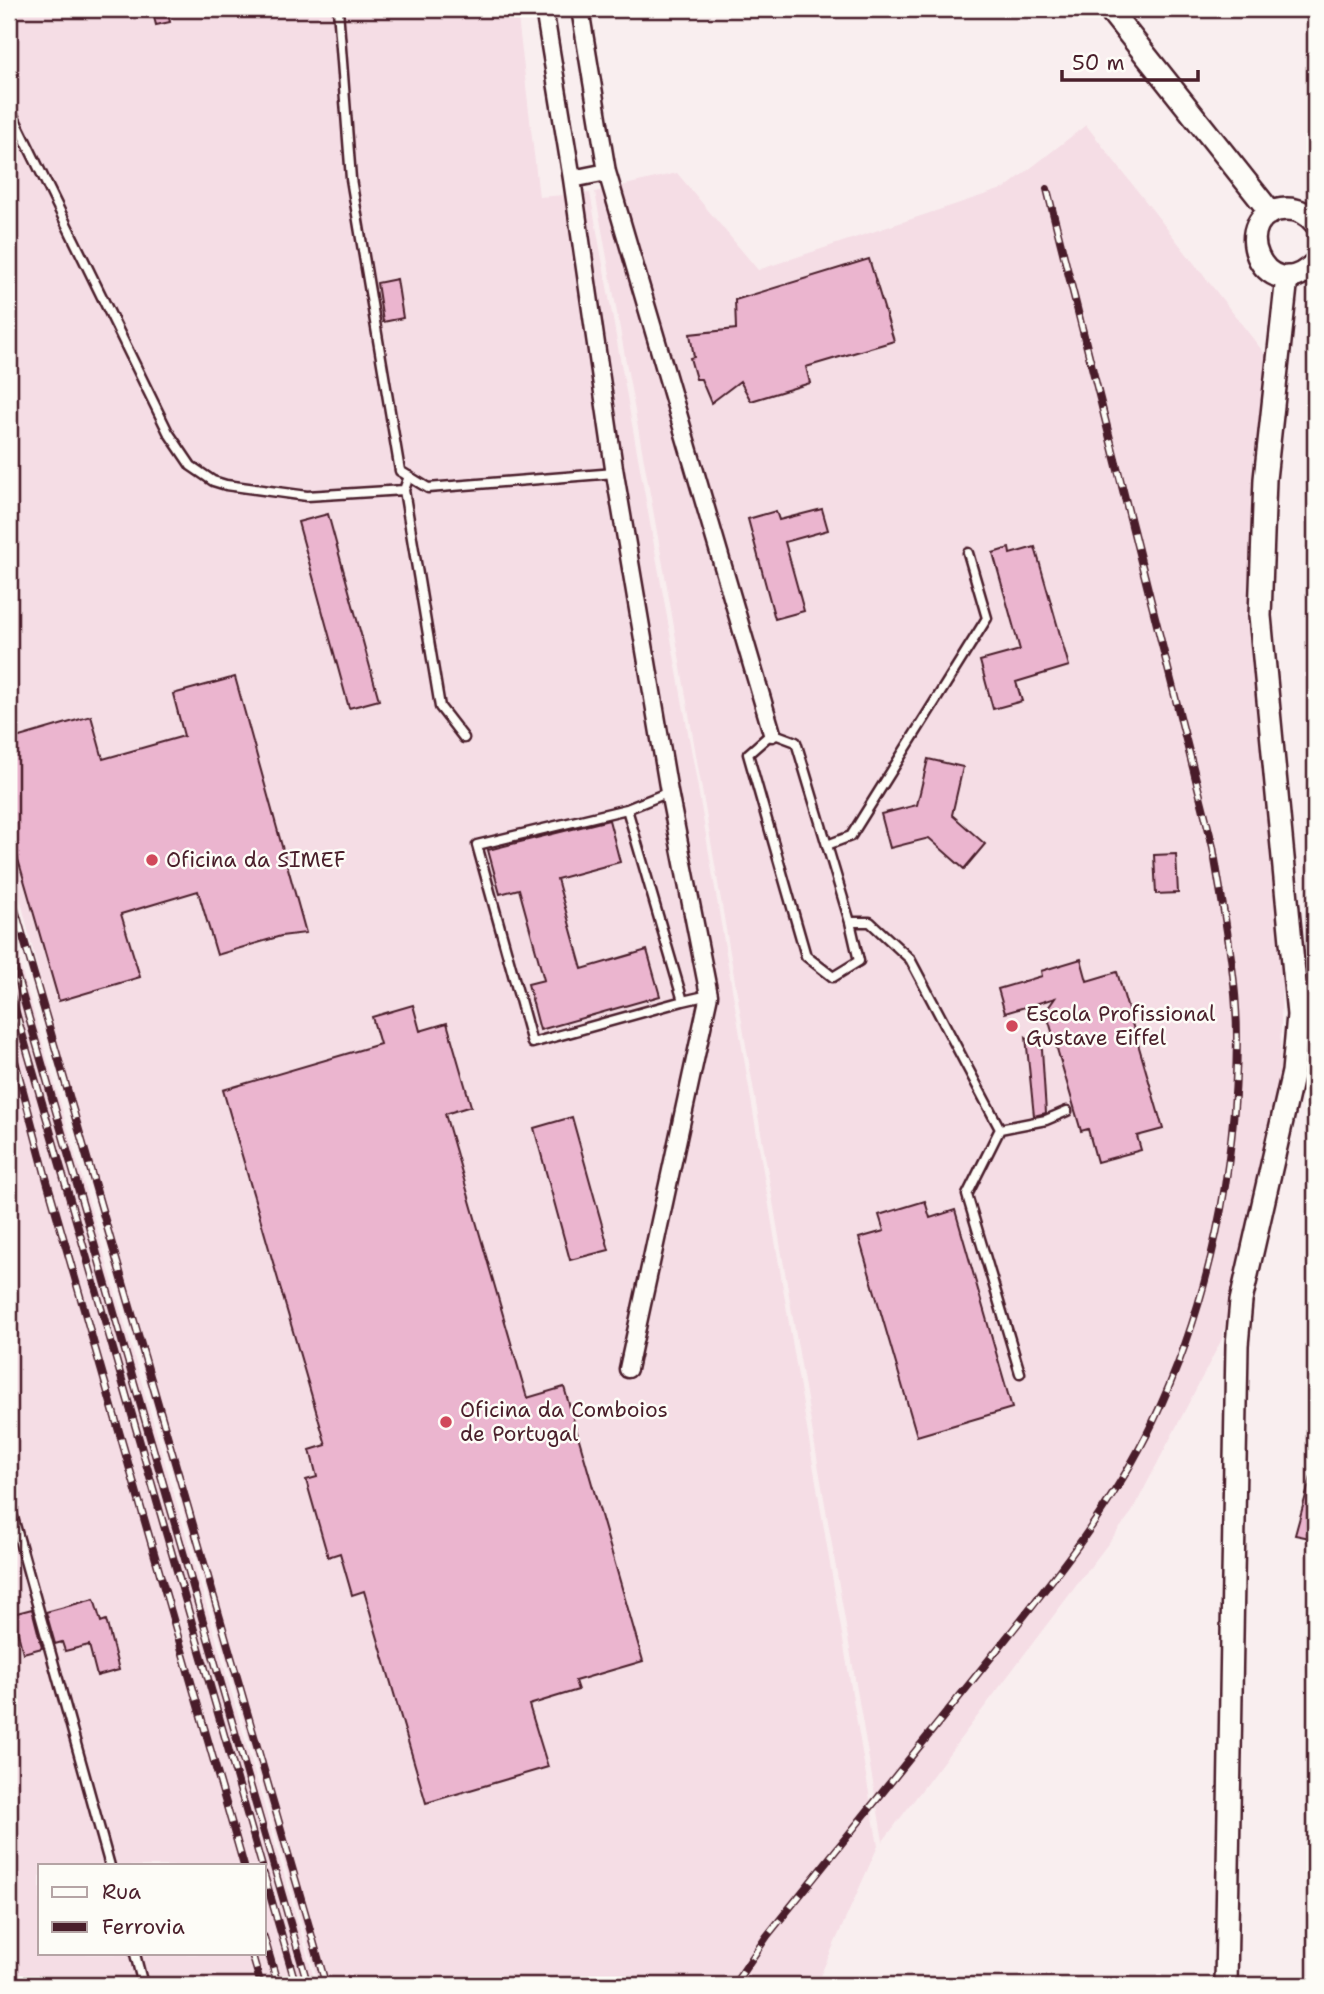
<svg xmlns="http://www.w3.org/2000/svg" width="1324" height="1994" viewBox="0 0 1324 1994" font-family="'Shantell Sans',sans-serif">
	<rect width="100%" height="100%" fill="#f9eeef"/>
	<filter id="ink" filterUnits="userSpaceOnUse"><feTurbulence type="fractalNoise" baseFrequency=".0143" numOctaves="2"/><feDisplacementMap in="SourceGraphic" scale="14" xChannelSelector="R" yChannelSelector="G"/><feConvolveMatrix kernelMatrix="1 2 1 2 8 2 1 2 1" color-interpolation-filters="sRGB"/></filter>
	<g filter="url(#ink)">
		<!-- built -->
		<path fill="#f5dde5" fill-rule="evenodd" d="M9 9H517L539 197 590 193 695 771 878 1846 816 1985H319L90 1184 9 852Z
			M1086 125 1272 363 1250 627 1282 975 1280 1077 1222 1339 1132 1512 883 1841 668 592 595 192 677 173 758 270 1005 188Z
			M9 927 191 1552 316 1985H9ZM40 1866H264V1954H40Z"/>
		<!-- building -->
		<path fill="#ebb5cf" stroke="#4a1f2b" stroke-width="2" d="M152 9H167L170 22 156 25Z
			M869 259 894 341 806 367 810 383 751 401 740 381 711 403 701 379H696L690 358 694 357 690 334 736 329 735 300Z
			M397 279 403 318 383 322 377 283Z
			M822 509 828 530 785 542 804 611 775 619 748 519 776 511 779 520Z
			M328 514 379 700 349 708 298 522Z
			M1035 547 1069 666 1016 682 1022 701 993 709 980 661 1020 650 993 553 1009 548 1010 554Z
			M235 677 306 933 281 936 217 955 198 891 121 914 140 977 59 1001 9 828V740L91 716 103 759 184 736 173 694Z
			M928 759 963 767 952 815 985 844 964 869 929 838 890 848 881 814 917 805Z
			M609 820 620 862 557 879 582 969 647 950 660 996 540 1030 528 984 544 980 519 889 500 894 488 850Z
			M1176 854 1178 893 1156 894 1154 855Z
			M1081 959 1087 981 1117 972 1163 1129 1137 1136 1141 1150 1097 1162 1088 1129 1081 1131 1046 1011 1055 998 1005 1013 998 989 1042 976 1041 971Z
			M413 1005 420 1031 447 1023 471 1106 445 1114 527 1398 564 1387 643 1661 575 1681 578 1690 529 1705 548 1767 426 1803 364 1591 352 1595 340 1553 328 1557 306 1480 317 1477 310 1450 326 1445 223 1090 380 1044 372 1017Z
			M1026 1037 1042 1049 1046 1113 1034 1116Z
			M572 1117 609 1250 570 1260 534 1128Z
			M925 1201 930 1218 955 1210 1012 1408 917 1436 859 1238 884 1231 879 1215Z
			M1311 1477H1315V1539L1295 1535Z
			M94 1599 101 1622 106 1620 119 1670 97 1676 89 1645 65 1651 62 1642 55 1644 46 1612Z
			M32 1609 42 1648 23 1653 13 1614Z"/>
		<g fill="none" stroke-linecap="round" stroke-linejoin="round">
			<defs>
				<path id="lane" d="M338 9 351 179 400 471 428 488 615 473
					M9 107 168 432 191 466 213 481 226 485 307 496 404 490 409 476
					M404 490 440 707 464 738
					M772 733 796 742 850 922 859 961 833 977 806 956 748 754Z
					M669 792 627 809 683 1001 709 995
					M627 809 477 845 532 1043 683 1001
					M827 845 851 836 987 618 968 553
					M850 922H870L910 959 1000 1129 967 1195 1020 1373
					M1000 1129 1046 1120 1067 1111
					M9 1503 110 1866
					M135 1954 143 1985"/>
				<path id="street" d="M544 9 572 179 614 468 669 792 709 995 628 1369
					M607 172 772 733
					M572 179 607 172 580 9"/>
				<path id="secondary" d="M1109 9 1271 213
					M1315 223C1308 214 1299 209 1287 209 1224 210 1263 315 1315 263
					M1226 1985 1237 1345 1241 1301 1293 1072 1298 1015 1260 616 1265 479 1287 277"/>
			</defs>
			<!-- lane casing -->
			<use href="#lane" stroke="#4a1f2b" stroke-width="13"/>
			<!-- street casing -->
			<use href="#street" stroke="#4a1f2b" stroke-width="21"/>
			<!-- secondary casing -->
			<use href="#secondary" stroke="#4a1f2b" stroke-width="26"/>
			<!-- lane -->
			<use href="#lane" stroke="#fdfcf7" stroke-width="8"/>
			<!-- street -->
			<use href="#street" stroke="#fdfcf7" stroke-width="16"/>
			<!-- secondary -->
			<use href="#secondary" stroke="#fdfcf7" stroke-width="21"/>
			<defs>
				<path id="rail" d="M9 888 326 1985
					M9 949 308 1985
					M9 988 262 1866
					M9 1038 47 1181 244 1866
					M264 1874 296 1985
					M264 1937 278 1985
					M252 1954 261 1985
					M734 1985 767 1936C838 1848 909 1759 980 1671 1043 1592 1109 1514 1153 1422 1210 1303 1236 1169 1237 1038 1237 974 1223 910 1213 847L1047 189"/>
			</defs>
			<!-- rail casing -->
			<use href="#rail" stroke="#4a1f2b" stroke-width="8"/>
			<!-- rail -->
			<use href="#rail" stroke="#fdfcf7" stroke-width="5" stroke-dasharray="16" stroke-linecap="butt"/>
		</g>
	</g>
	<!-- markers -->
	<g fill="#d1495b" stroke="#fdfcf7" stroke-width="2.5">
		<circle cx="152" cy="860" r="7"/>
		<circle cx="1012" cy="1026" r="7"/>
		<circle cx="446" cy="1422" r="7"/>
	</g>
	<g text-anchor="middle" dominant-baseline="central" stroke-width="5" stroke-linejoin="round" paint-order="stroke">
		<!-- poi labels -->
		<g font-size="21" fill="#4a1f2b" stroke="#fdfcf7" text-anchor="start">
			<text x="166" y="860">Oficina da SIMEF</text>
			<text x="1026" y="1014">Escola Profissional<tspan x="1026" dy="24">Gustave Eiffel</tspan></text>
			<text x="460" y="1410">Oficina da Comboios<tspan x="460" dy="24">de Portugal</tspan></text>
		</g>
	</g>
	<!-- margin -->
	<rect width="1324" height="1994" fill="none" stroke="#fdfcf7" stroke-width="35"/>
	<rect x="18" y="18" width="1289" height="1959" fill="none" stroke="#4a1f2b" stroke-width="2.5" filter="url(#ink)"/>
	<!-- legend -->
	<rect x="38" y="1864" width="228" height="91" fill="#fdfcf7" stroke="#b5a4a5" stroke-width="2"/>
	<rect x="52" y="1887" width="35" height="10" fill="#fdfcf7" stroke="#b5a4a5" stroke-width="2"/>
	<text x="102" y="1899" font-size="21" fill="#4a1f2b">Rua</text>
	<rect x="52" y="1922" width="35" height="10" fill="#4a1f2b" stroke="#b5a4a5" stroke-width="2"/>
	<text x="102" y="1934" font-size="21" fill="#4a1f2b">Ferrovia</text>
	<!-- scale -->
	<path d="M1062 70v10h136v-10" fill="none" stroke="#4a1f2b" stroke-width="3.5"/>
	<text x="1072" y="70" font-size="21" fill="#4a1f2b" stroke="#fdfcf7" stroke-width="5" paint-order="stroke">50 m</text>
</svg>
